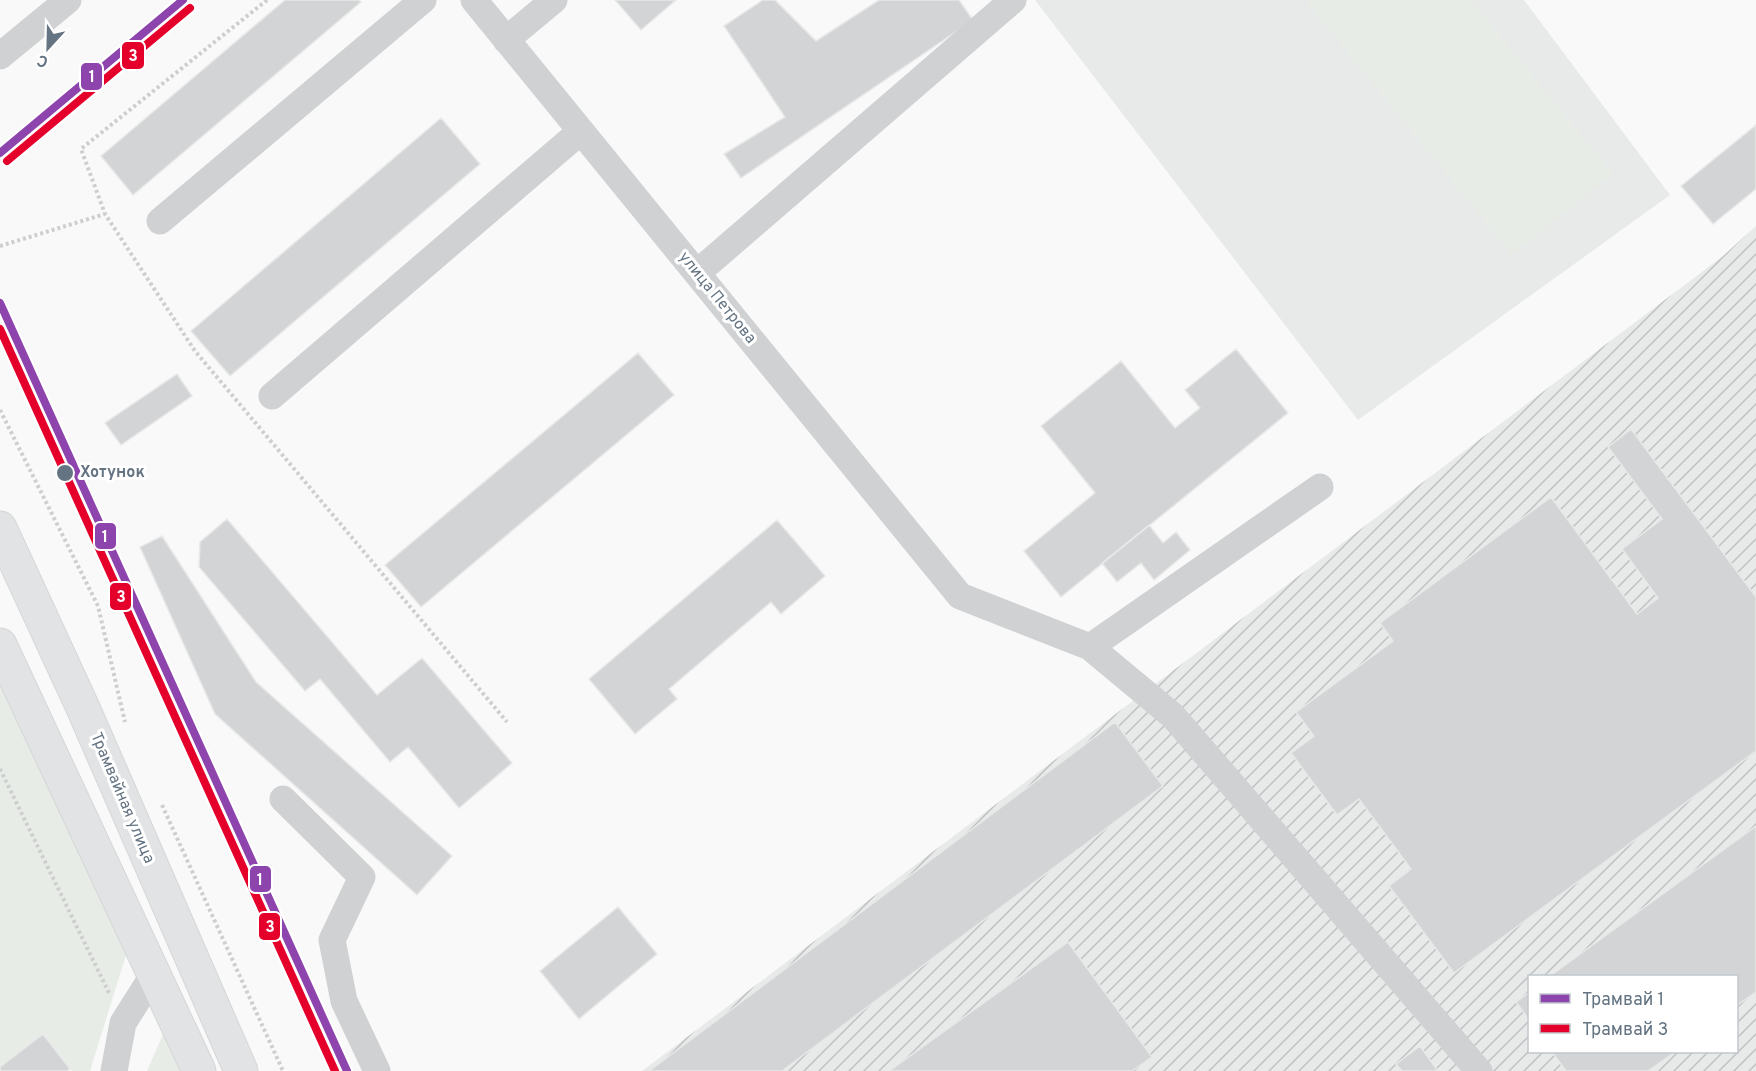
<svg xmlns="http://www.w3.org/2000/svg" width="1756" height="1071" viewBox="0 0 1756 1071" font-family="Overpass,sans-serif">
	<defs>
		<pattern id="industrial-furrows" width="10" height="10" patternUnits="userSpaceOnUse" patternTransform="scale(1.5)"><rect width="10" height="10" fill="#e8e9e9"/><path d="M-1 1l2-2M0 10L10 0M9 11l2-2" fill="none" stroke="#c0c1c2"/></pattern>
	</defs>
	<rect width="100%" height="100%" fill="#f9f9f9"/>
	<!-- built -->
	<path fill="#e8e9e9" d="M1035 0H1524L1670 195 1358 420Z"/>
	<!-- industrial -->
	<path fill="url(#industrial-furrows)" fill-rule="evenodd" d="M1756 226V1071H642L1723 256ZM1530 976H1736V1052H1530Z"/>
	<!-- grass -->
	<path fill="#e8ece7" d="M1305 0H1471L1613 174 1512 255Z
		M0 673 127 952 90 1071H72L43 1034 0 1067Z
		M170 1018 195 1071H147Z"/>
	<!-- building -->
	<path fill="#d3d4d5" stroke="#e8e8e8" stroke-width="1.5" d="M285 0H359L361 2 133 195 101 156Z
		M615 0H676L641 30Z
		M763 0H775L816 41 879 0H959L973 20 741 178 724 154 785 117 724 26Z
		M441 118 480 164 230 376 191 331Z
		M1756 125V189L1713 224 1681 186Z
		M1236 349 1288 413 1061 597 1024 551 1095 493 1041 426 1121 361 1175 428 1200 408 1185 390Z
		M638 353 674 395 421 607 385 565Z
		M177 374 192 396 121 445 105 423Z
		M1631 429 1756 597V751L1454 973 1389 886 1411 869 1359 799 1337 815 1291 753 1314 736 1296 712 1393 641 1380 623 1551 497 1637 614 1658 598 1622 549 1662 519 1608 447Z
		M227 519 377 695 422 658 512 763 459 808 408 747 390 762 320 679 305 691 199 567 200 542Z
		M777 520 825 576 781 614 771 602 669 689 677 699 635 734 589 679Z
		M1149 525 1163 543 1176 532 1190 550 1154 580 1141 563 1117 582 1102 563Z
		M162 536 256 682 452 856 417 895 215 714 140 547Z
		M1115 722 1163 786 782 1071H649Z
		M1756 826V992L1736 1006V976H1550Z
		M618 907 657 954 579 1019 540 971Z
		M1068 942 1152 1057 1132 1071H889Z
		M1530 992V1021L1516 1002Z
		M43 1034 70 1069 67 1071H0V1067Z
		M1420 1046 1438 1071H1402L1396 1064Z
		M1552 1052H1675L1648 1071H1566Z"/>
	<g fill="none" stroke-linecap="round" stroke-linejoin="round">
		<defs>
			<path id="major" d="M0 528 83 708 241 1071
				M0 645 199 1071"/>
		</defs>
		<!-- major casing -->
		<use href="#major" stroke="#d5d6d7" stroke-width="35"/>
		<!-- path -->
		<path stroke="#cececf" stroke-width="4" stroke-dasharray="3 3" stroke-linecap="butt" d="M267 0 81 149 105 214 195 351 507 722
			M0 246 105 214
			M0 410 98 606 125 722
			M0 769 110 995
			M162 805 283 1071"/>
		<!-- minor -->
		<path stroke="#cfd1d2" stroke-width="27" d="M474 0 960 596 1090 647 1173 716 1479 1071
			M506 40 554 0
			M0 56 68 0
			M160 221 423 0
			M697 273 1013 0
			M272 396 581 131
			M1090 647 1320 487
			M283 799 362 877 332 940 344 1001 377 1071
			M114 1071 123 1023 154 974"/>
		<!-- major -->
		<use href="#major" stroke="#e2e3e4" stroke-width="33"/>
		<defs>
			<path id="tram-1" d="M0 153 183 0
				M0 303 347 1071"/>
			<path id="tram-2" d="M7 161 190 8
				M0 329 335 1071"/>
		</defs>
		<!-- tram-1 casing -->
		<use href="#tram-1" stroke="#fff" stroke-width="12"/>
		<!-- tram-2 casing -->
		<use href="#tram-2" stroke="#fff" stroke-width="12"/>
		<!-- tram-1 -->
		<use href="#tram-1" stroke="#8e44ad" stroke-width="8"/>
		<!-- tram-2 -->
		<use href="#tram-2" stroke="#e4002b" stroke-width="8"/>
	</g>
	<!-- markers -->
	<circle fill="#657483" stroke="#fff" stroke-width="2" cx="65" cy="473" r="9"/>
	<g text-anchor="middle" dominant-baseline="central" stroke-width="6" stroke-linejoin="round" paint-order="stroke">
		<!-- street labels -->
		<g font-size="16" fill="#657483" stroke="#fff">
			<text transform="translate(717 298) rotate(51)">улица Петрова</text>
			<text transform="translate(122 798) rotate(67)">Трамвайная улица</text>
		</g>
		<!-- stop labels -->
		<g font-size="16" font-weight="bold" fill="#657483" stroke="#fff" text-anchor="start">
			<text x="80" y="473">Хотунок</text>
		</g>
	</g>
	<g stroke="#fff" stroke-width="2">
		<rect x="121" y="41" width="24" height="29" rx="6" fill="#e4002b"/>
		<rect x="80" y="62" width="23" height="29" rx="6" fill="#8e44ad"/>
		<rect x="94" y="522" width="23" height="28" rx="6" fill="#8e44ad"/>
		<rect x="109" y="582" width="23" height="29" rx="6" fill="#e4002b"/>
		<rect x="249" y="865" width="23" height="28" rx="6" fill="#8e44ad"/>
		<rect x="258" y="912" width="23" height="29" rx="6" fill="#e4002b"/>
	</g>
	<g font-size="16" text-anchor="middle" font-weight="bold" fill="#fff">
		<text x="133" y="61">3</text>
		<text x="92" y="82">1</text>
		<text x="105" y="542">1</text>
		<text x="121" y="602">3</text>
		<text x="260" y="885">1</text>
		<text x="270" y="932">3</text>
	</g>
	<!-- legend -->
	<rect x="1528" y="975" width="210" height="78" fill="#ffffff" stroke="#c1c7cd" stroke-width="1.5"/>
	<rect x="1540" y="994" width="30" height="9" fill="#8e44ad" stroke="#c1c7cd" stroke-width="1.5"/>
	<text x="1582" y="1005" font-size="18" fill="#657483">Трамвай 1</text>
	<rect x="1540" y="1024" width="30" height="9" fill="#e4002b" stroke="#c1c7cd" stroke-width="1.5"/>
	<text x="1582" y="1035" font-size="18" fill="#657483">Трамвай 3</text>
	<!-- north arrow -->
	<g transform="translate(48 48) rotate(202)" stroke="#ffffff" stroke-width="4.5" paint-order="stroke">
	<path d="M0-4.5L10 22L0 15L-10 22Z" fill="#657483"/>
	<text y="-9" font-size="16" font-weight="bold" text-anchor="middle" fill="#657483">С</text>
	</g>
</svg>
